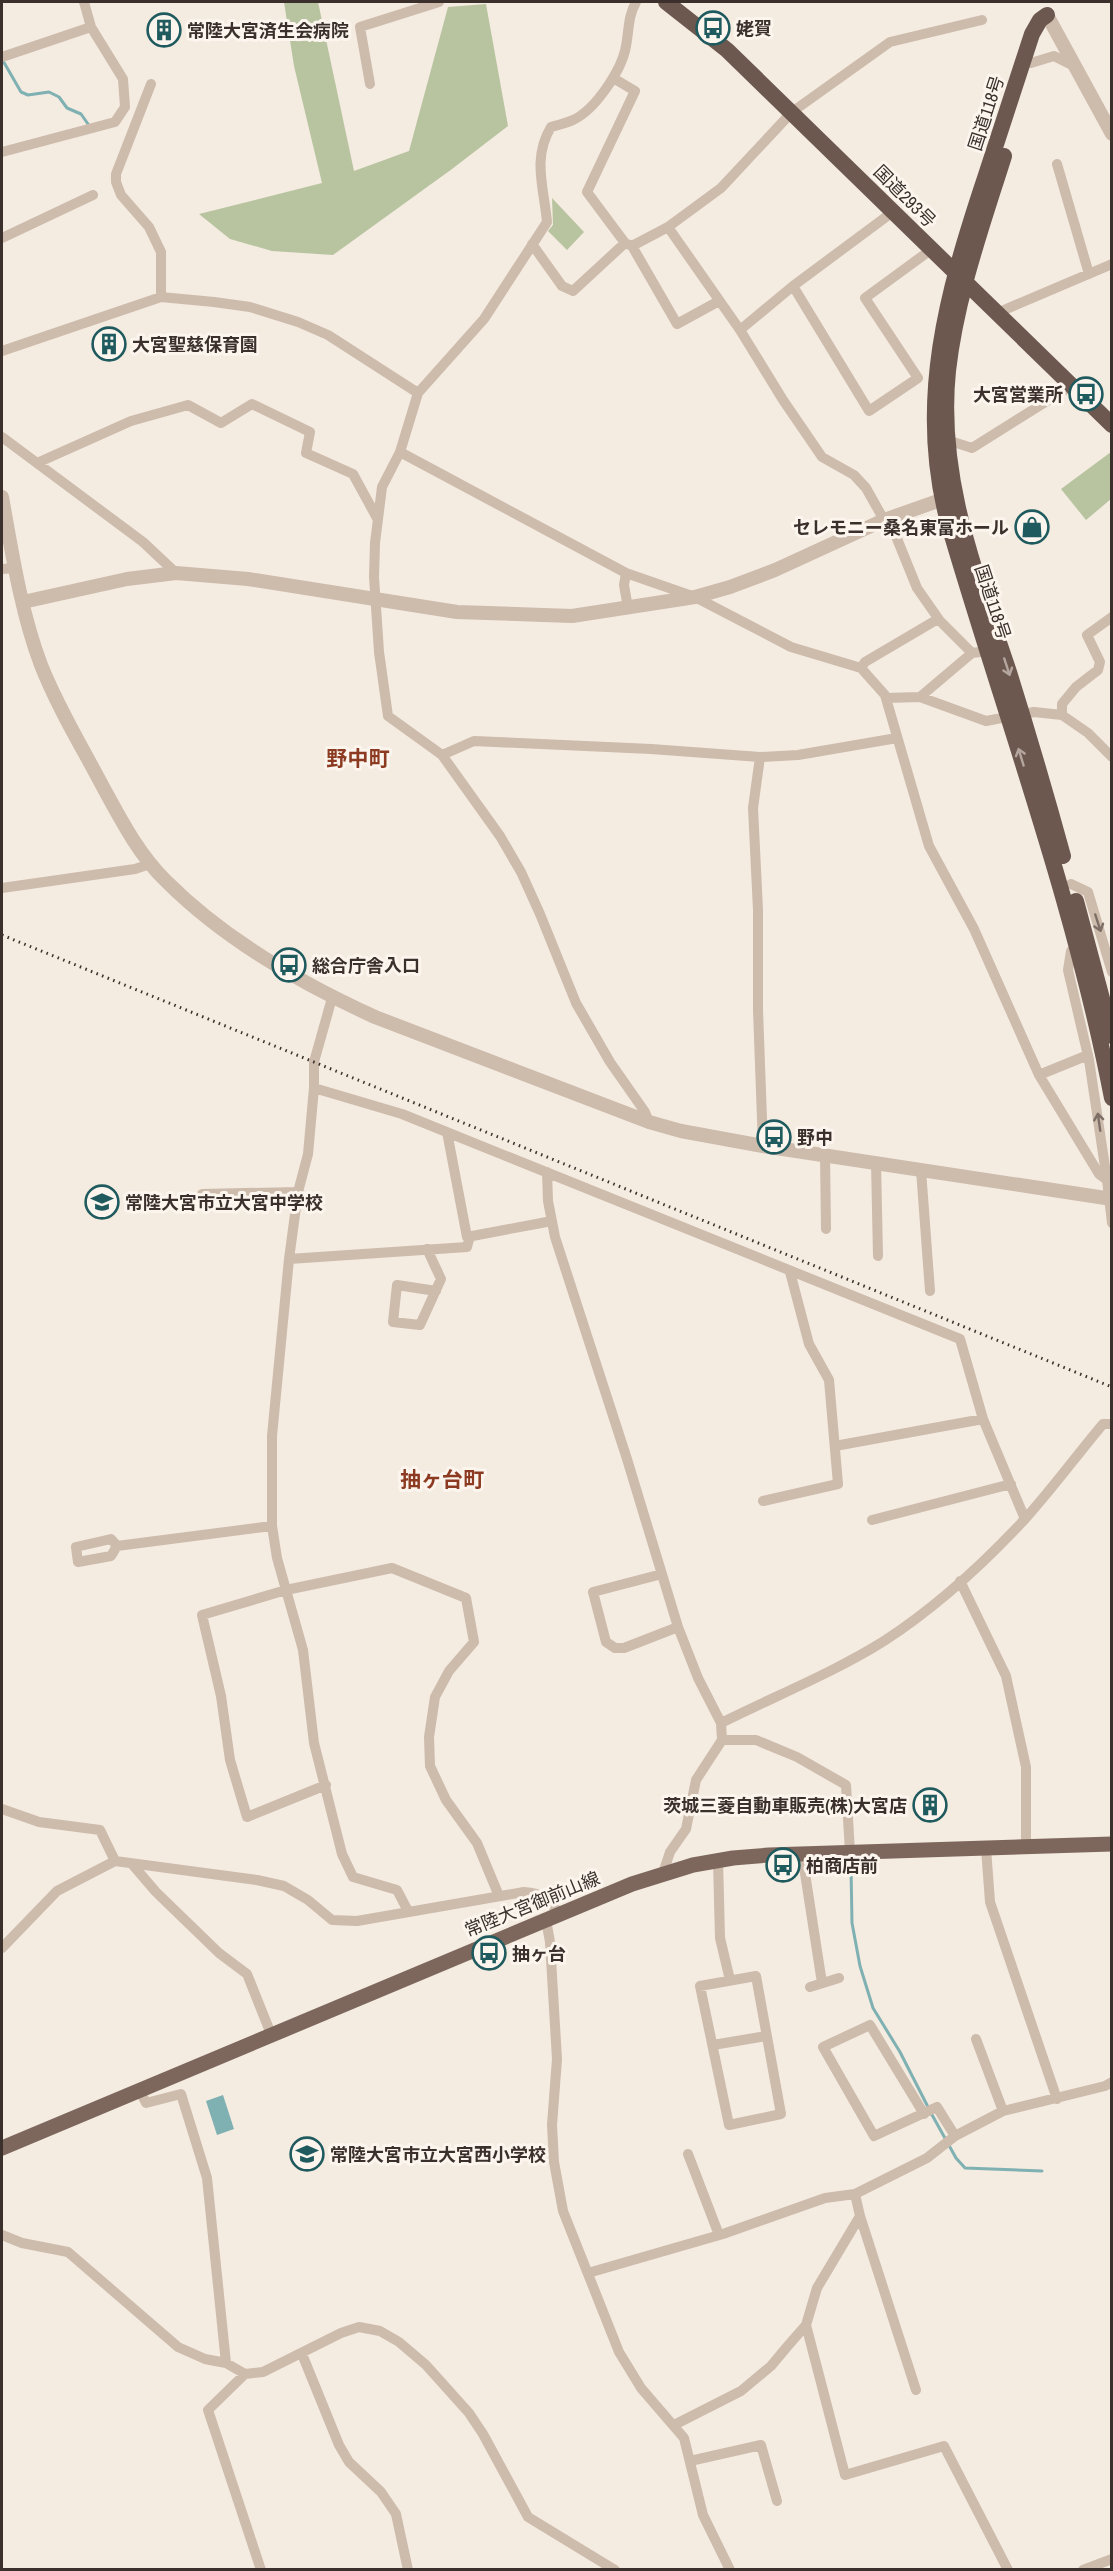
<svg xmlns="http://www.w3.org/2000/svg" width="1113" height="2571" viewBox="0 0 1113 2571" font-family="'Archivo Narrow','Noto Sans JP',sans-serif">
	<rect width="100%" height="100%" fill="#f4ebe1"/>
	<!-- green -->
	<path fill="#b8c4a0" d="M284 2H318L354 171 409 151 448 7 486 4 508 126 452 169 333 255 272 251 230 239 199 214 322 183 294 66Z
		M552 198 584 232 567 250 548 231 553 225Z
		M1111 452V499L1086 520 1061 489Z"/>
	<!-- water -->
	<path fill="#7fb0b2" d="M223 2095 234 2129 217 2135 206 2101Z"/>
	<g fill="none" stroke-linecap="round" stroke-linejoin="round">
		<!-- stream -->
		<path stroke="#7fb0b2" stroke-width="3" d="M2 59 21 92 28 95 49 92 59 97 67 108 81 114 88 124
			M851 1868 852 1923 860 1966 873 2008 900 2052 928 2107
			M931 2113 956 2158 965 2168 1042 2171"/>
		<!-- minor -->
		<path stroke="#cdbbac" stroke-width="10" d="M636 2C628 16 629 30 626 46 622 70 595 110 573 120 567 123 558 125 551 127 532 158 544 188 547 222L484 319 418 393 400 452 382 487 375 543 374 577 379 652 388 716 442 755 500 836 521 872 540 914 576 1003 610 1062 645 1112 649 1122
			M2 57 91 27
			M1031 63 1054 56 1074 66
			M613 78 635 91 587 192 625 243
			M151 84 116 174V182L121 195 149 227 161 252V297
			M370 84 360 27 439 2
			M2 152 115 122 125 107 123 79 91 27 84 2
			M1057 164 1089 274
			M668 227 740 330 783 400 822 457 854 475 866 488 884 520
			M2 238 93 195
			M532 244 562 286 573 291 625 243 632 246 668 227 721 188 792 112 890 42 982 20
			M632 246 677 324 719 301
			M793 286 869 411 918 378 865 298 932 249
			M997 313 1112 264
			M740 330 793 286 894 211
			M2 351 161 297 214 302 250 307 298 322 328 335 418 393
			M2 437 143 542 176 573
			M947 440 972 448 1071 386
			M400 452 626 573 695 597 791 647 861 668 885 695 929 846 974 929 1039 1075 1099 1174 1107 1180 1112 1223
			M37 463 131 421 188 405 221 423 252 404 310 432 306 453 353 474 377 518
			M889 519 917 588 940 621 972 653 988 651
			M2 569 16 568
			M626 573 624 585 628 608
			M861 668 865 662 938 619
			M920 697 972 653
			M886 698 920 697 986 721 1034 712 1062 715 1088 733 1112 757
			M1062 715V704L1076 687 1098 670 1100 662 1087 635 1112 617
			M442 755 474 741 651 749 760 757 798 755 897 738
			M760 757 753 808 758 910V1010L763 1146
			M1071 884 1088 892 1112 972
			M2 888 135 869 150 864
			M1077 948 1071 951 1068 970 1089 1060 1107 1180
			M332 998 314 1062V1088L308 1154 298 1192 289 1259 272 1436V1526L277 1558 303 1650 314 1743 342 1854 353 1877 397 1890 408 1911
			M1039 1075 1088 1055
			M314 1088 402 1114 960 1339 983 1419 1025 1519
			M447 1132 467 1237 552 1221
			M825 1155 826 1229
			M876 1163 878 1256
			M921 1170 930 1291
			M547 1172 548 1201 555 1237 627 1459 678 1627 698 1678 721 1723 722 1740 696 1780 686 1829 670 1852 663 1873
			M202 1194 298 1192
			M427 1249 441 1279 420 1325 393 1322 397 1285 436 1291
			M289 1259 467 1247 470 1236
			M835 1446 983 1419
			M763 1501 838 1484 829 1380 809 1344 790 1272
			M872 1520 1011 1484
			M117 1546 111 1556 78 1562 76 1547 111 1539 117 1546 272 1526
			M662 1574 593 1592 606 1642 615 1648H624L678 1627
			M960 1581 1006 1676 1026 1767V1847
			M721 1723C775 1696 833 1673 884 1641 935 1608 984 1563 1025 1519 1052 1489 1077 1455 1103 1424H1112
			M722 1740H756L797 1757 846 1785 850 1852
			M326 1785 247 1817 230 1760 221 1696 202 1615 286 1590 392 1568 466 1598 474 1642 449 1671 435 1697 429 1737 430 1766 446 1800 477 1843 499 1896
			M2 1809 39 1822 100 1830 115 1861
			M986 1848 990 1902 1057 2099
			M802 1854 822 1983
			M718 1860 720 1938 730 1980
			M132 1864 156 1892 219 1953 247 1974 271 2034
			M546 1920 550 1942 557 2059 552 2125 554 2162 563 2211 619 2352 641 2388 684 2438 703 2515 730 2570
			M2 1948 57 1891 115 1861 257 1880 284 1886 308 1900 332 1920 357 1921 524 1892C542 1893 549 1899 559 1914
			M756 1976 781 2114 729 2125 700 1986Z
			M810 1987 839 1978
			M976 2039 1003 2111
			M713 2045 766 2036
			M139 2089 146 2103 181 2094 207 2178 226 2363
			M924 2114 870 2025 823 2047 874 2136 937 2107 955 2136
			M688 2154 719 2235
			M860 2216 916 2390
			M2 2235 22 2243 68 2252 178 2347 205 2359 226 2363 245 2374 263 2372 341 2333 359 2327 380 2331 399 2342 426 2365 469 2413 483 2434 528 2517 615 2570
			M588 2273 723 2234 825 2198 855 2194 927 2158 955 2136 1003 2111 1105 2086 1112 2082
			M806 2325 845 2475 944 2446 1008 2570
			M302 2354 339 2445 349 2462 381 2492 396 2514 408 2570
			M245 2374 208 2410 261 2570
			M674 2425 741 2391 771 2366 786 2348 806 2325 817 2288 860 2216 855 2194
			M690 2461 761 2445 777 2501
			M1083 2570 1112 2559"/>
		<!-- tertiary -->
		<path stroke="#cdbbac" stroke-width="14" d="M1047 15 1112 134
			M2 497C12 553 21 612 41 665 58 708 82 747 103 787 121 820 139 855 166 881 225 940 300 983 375 1017L649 1122 681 1131 763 1146 1112 1199
			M23 602 127 579 176 573 248 579 457 612 572 616 695 597 730 587 775 570 884 520 952 496"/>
		<!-- primary -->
		<path stroke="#7d675c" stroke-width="15" d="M2 2148 632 1884 693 1865 733 1858 769 1855 1112 1844"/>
		<!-- trunk -->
		<path stroke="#6c584f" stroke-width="16" d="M666 2 727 50 1112 425
			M1047 15 1040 20 1032 34C1016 82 1001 130 985 178 947 292 916 402 948 522 1004 714 1074 901 1112 1098
			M1004 156C982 226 956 298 948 371 937 478 976 573 1009 672 1028 733 1046 794 1063 856
			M1076 901 1112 1036"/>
		<!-- rail -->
		<path stroke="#3b302b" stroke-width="3" stroke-dasharray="1.5 4.5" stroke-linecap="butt" d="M2 935 1112 1387"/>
	</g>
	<!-- one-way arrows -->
	<defs><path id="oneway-shaft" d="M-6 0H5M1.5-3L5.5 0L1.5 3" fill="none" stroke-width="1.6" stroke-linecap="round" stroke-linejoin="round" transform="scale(1.5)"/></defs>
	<g stroke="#b4a69e">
		<use href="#oneway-shaft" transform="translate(1007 667) rotate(72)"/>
		<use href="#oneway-shaft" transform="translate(1021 757) rotate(-107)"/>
	</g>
	<g stroke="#7d6f65">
		<use href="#oneway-shaft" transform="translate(1098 923) rotate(72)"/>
		<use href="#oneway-shaft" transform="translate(1099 1122) rotate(-98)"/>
	</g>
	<!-- icons -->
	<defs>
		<symbol id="bus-ring" viewBox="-11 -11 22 22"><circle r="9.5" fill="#fbf5ee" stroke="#1f5a5e" stroke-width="1.5"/><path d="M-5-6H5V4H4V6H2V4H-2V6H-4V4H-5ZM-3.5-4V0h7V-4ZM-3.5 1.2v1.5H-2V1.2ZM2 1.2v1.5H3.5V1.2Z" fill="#1f5a5e"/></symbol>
		<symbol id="building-ring" viewBox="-11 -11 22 22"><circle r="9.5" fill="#fbf5ee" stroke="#1f5a5e" stroke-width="1.5"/><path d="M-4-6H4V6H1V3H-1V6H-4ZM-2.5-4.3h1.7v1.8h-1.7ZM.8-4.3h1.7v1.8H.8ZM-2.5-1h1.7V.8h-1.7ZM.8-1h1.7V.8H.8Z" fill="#1f5a5e"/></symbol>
		<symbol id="shop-ring" viewBox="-11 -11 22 22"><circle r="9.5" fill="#fbf5ee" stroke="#1f5a5e" stroke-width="1.5"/><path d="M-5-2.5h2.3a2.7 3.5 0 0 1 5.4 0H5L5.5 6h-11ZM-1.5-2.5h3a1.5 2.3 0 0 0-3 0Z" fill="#1f5a5e"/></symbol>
		<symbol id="school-ring" viewBox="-11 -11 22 22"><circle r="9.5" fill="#fbf5ee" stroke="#1f5a5e" stroke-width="1.5"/><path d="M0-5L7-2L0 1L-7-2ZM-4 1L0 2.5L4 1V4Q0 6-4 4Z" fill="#1f5a5e"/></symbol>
	</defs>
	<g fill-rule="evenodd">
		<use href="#bus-ring" x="694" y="9" width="38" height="38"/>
		<use href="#building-ring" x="145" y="11" width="38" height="38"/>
		<use href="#building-ring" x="90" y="325" width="38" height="38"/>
		<use href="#bus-ring" x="1067" y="375" width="38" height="38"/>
		<use href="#shop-ring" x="1013" y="508" width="38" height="38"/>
		<use href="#bus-ring" x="270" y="946" width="38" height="38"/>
		<use href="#bus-ring" x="755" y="1118" width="38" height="38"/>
		<use href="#school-ring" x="83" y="1183" width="38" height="38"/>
		<use href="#building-ring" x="911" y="1786" width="38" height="38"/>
		<use href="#bus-ring" x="764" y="1846" width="38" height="38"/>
		<use href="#bus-ring" x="470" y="1934" width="38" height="38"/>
		<use href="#school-ring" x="288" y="2135" width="38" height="38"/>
	</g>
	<g text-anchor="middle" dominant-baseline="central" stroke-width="6" stroke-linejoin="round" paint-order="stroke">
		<!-- poi labels -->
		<g font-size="18" font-weight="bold" fill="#3b302b" stroke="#fbf5ee" text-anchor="start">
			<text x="736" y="28">姥賀</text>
			<text x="187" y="30">常陸大宮済生会病院</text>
			<text x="132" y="344">大宮聖慈保育園</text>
			<text x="1063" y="394" text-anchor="end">大宮営業所</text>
			<text x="1009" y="527" text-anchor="end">セレモニー桑名東富ホール</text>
			<text x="312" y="965">総合庁舎入口</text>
			<text x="797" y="1137">野中</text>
			<text x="125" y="1202">常陸大宮市立大宮中学校</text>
			<text x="907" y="1805" text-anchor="end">茨城三菱自動車販売(株)大宮店</text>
			<text x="806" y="1865">柏商店前</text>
			<text x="512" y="1953">抽ヶ台</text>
			<text x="330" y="2154">常陸大宮市立大宮西小学校</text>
		</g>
		<!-- street labels -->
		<g font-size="18" fill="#3b302b" stroke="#fbf5ee">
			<text transform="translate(986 113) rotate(-72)">国道118号</text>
			<text transform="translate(905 196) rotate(45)">国道293号</text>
			<text transform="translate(993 602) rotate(72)">国道118号</text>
			<text transform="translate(532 1904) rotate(-22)">常陸大宮御前山線</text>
		</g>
		<!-- quarter labels -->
		<g font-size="21" font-weight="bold" fill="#8c3b22" stroke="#fbf5ee">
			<text x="358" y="758">野中町</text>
			<text x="442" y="1479">抽ヶ台町</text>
		</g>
	</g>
	<!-- border -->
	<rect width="1113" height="2571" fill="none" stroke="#3b302b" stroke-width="6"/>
</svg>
